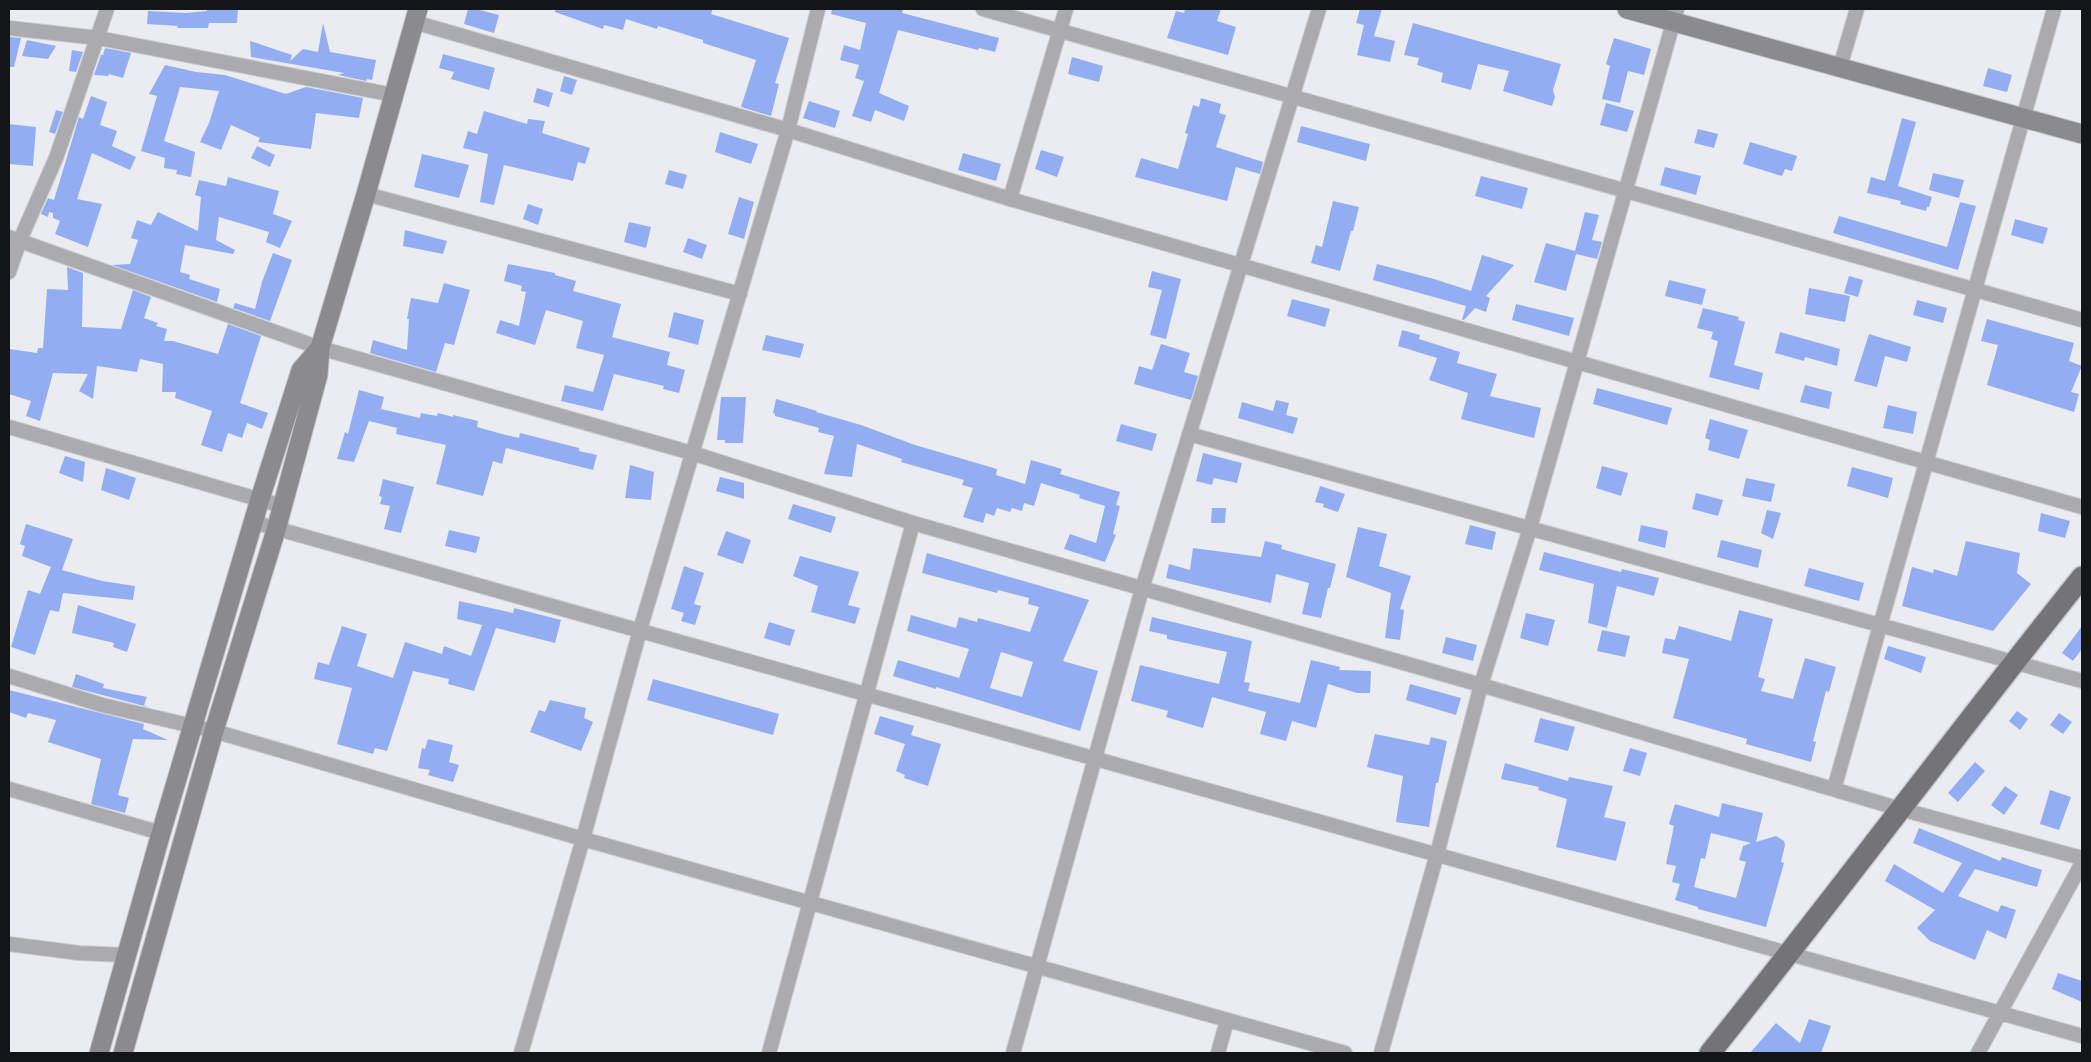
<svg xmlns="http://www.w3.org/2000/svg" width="2091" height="1062" viewBox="0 0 2091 1062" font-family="'Nunito Sans',sans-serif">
	<rect width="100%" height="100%" fill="#eaecf1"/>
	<!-- building -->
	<path fill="#92adf1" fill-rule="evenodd" d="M207 9H238L237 23H209L208 28H177L178 26 147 24 148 11 186 13 207 11Z
		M468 9H476L499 15 494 33 464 24Z
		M555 9H713L711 14 789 38 775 83 779 84 771 116 741 107 756 60 703 43V40L658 26 657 29 626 19 623 30 604 25 603 29 555 12Z
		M832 9H903L902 13 999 38 995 52 979 48 978 50 898 30 879 93 909 106 904 121 875 110 871 122 852 116 864 81 855 78 859 65 840 60 844 45 860 50 866 23 831 14Z
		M1185 9H1221L1217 21 1236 27 1228 55 1167 38 1176 11 1184 13Z
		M1360 9H1382L1374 36 1395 41 1390 62 1357 55 1364 25 1356 23Z
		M323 23 330 52 376 60 372 80 367 79 366 81 338 75 344 73 251 57 250 41 292 55 290 61 303 49 318 52Z
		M1413 23 1561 64 1553 90 1555 97 1552 106 1503 91 1509 71 1478 64 1471 90 1441 82 1443 73 1417 65 1419 58 1404 55Z
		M9 37 21 38 14 67H9Z
		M1614 38 1651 49 1644 75 1628 71 1620 103 1602 99 1610 66 1606 64Z
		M27 40 56 46 48 59 22 56Z
		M105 48 131 53 123 78 109 74 108 76 94 75 101 55H103Z
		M72 50 83 52 76 72 69 71Z
		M443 54 495 68 489 90 451 79 454 72 439 68Z
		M1072 57 1103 66 1099 82 1068 74Z
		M165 65 196 72 225 75 286 94 306 87 363 98 359 118 316 113 311 149 258 142 260 138 231 125 221 150 200 142 209 123 219 91 180 87 164 141 195 152 191 177 176 174 177 170 164 168 165 158 141 151 157 96 149 94Z
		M1988 68 2012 75 2007 92 1983 86Z
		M564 76 577 80 572 95 560 91Z
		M537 88 553 93 549 107 533 102Z
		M91 96 107 102 100 125 117 131 112 146 136 157 130 170 92 153 77 199 102 204 88 247 55 234 60 221 53 218V213L49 212 48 217 41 214 48 198 54 200 79 117 83 119Z
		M1201 98 1221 104 1219 113 1226 115 1216 147 1263 162 1260 174 1236 167 1227 201 1135 177 1141 158 1178 169 1188 134 1185 133 1193 105 1199 107Z
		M809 101 840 111 835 128 803 118Z
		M1606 103 1634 111 1627 132 1600 125Z
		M56 110 63 112 55 134 49 132Z
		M484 111 527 124 528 119 545 121 542 133 590 148 585 164 578 162 573 181 504 165 494 205 480 202 488 154 463 148 468 131 477 134Z
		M1902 118 1916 122 1898 186 1932 197 1929 207H1927L1926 211 1900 204 1901 201 1867 193 1871 177 1885 181Z
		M9 124 36 127 33 166 9 164Z
		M1301 126 1370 144 1366 161 1297 142Z
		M1698 129 1718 134 1714 148 1694 143Z
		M720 132 758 144 751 164 715 152Z
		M1750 142 1797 156 1792 171 1785 169 1782 176 1743 164Z
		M257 146 275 155 270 167 251 158Z
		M1041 150 1064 157 1057 177 1035 169Z
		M963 153 1001 164 996 181 958 170Z
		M422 154 469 165 459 198 414 187Z
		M1665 167 1701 176 1696 195 1660 185Z
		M669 170 687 175 683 189 665 184Z
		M1933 173 1964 180 1959 198 1929 190Z
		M1481 176 1528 188 1522 209 1475 196Z
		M228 177 279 191 273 214 292 221 280 248 266 242 269 232 219 217 216 240 235 250 233 254 185 245 180 272 190 275 189 279 220 289 217 302 112 265 130 264 138 240 131 238 137 220 151 225 158 212 198 231 201 197 195 195 199 180 226 186Z
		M739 197 754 202 744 239 728 234Z
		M1333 201 1359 207 1353 231H1351L1340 271 1311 263 1316 245 1322 247Z
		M1960 202 1976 206 1958 270 1833 233 1839 216 1947 247Z
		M528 204 543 209 538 225 523 219Z
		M1585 212 1599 215 1592 240 1602 242 1597 259 1576 254 1566 291 1534 282 1546 243 1575 251Z
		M2015 219 2048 228 2043 244 2011 235Z
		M629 222 651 227 646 248 624 242Z
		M405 230 447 241 443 254 403 246Z
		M688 238 707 245 702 259 683 252Z
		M273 253 292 260 270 321 233 308 235 303 255 309 262 282Z
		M1482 255 1514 265 1486 296 1490 298 1486 312 1475 308 1464 320H1462L1466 306 1373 280 1377 264 1434 279 1471 291Z
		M508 264 555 273V275L576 281 573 291 621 304 612 337 670 352 667 365 685 370 679 393 663 389 664 386 614 374 603 411 561 401 565 385 593 392 604 355 576 348 583 321 546 310 535 345 496 333 500 320 519 326 526 292 521 291 522 286 504 281Z
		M67 267 83 273 82 327 121 329 133 290 151 297 144 318 158 323 156 326 167 329 164 341H173L218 354 228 324 261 336 240 403 268 413 262 429 247 423 242 438 228 433 222 452 201 445 212 411 175 398 176 392H162L163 364 140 359 137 372 97 366 93 399 79 391 88 374 53 373 40 421 26 416 31 401 9 394V349L37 353 38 348H43L47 289 68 290Z
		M1152 271 1181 279 1166 339 1150 335 1162 290 1148 287Z
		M1849 276 1863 280 1858 297 1844 293Z
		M1669 280 1706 289 1702 305 1665 296Z
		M444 283 470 290 454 345 445 343 436 372 370 353 373 340 407 350 409 319H407L411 298 438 303Z
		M1809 288 1850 296 1845 322 1805 314Z
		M1292 299 1330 309 1325 327 1287 316Z
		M1917 300 1947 308 1943 323 1913 315Z
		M1516 304 1574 318 1569 336 1512 320Z
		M1703 308 1739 317 1738 320 1745 322 1734 365 1763 373 1759 390 1709 377 1718 341 1711 339 1713 332 1697 328Z
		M674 312 704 320 698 345 668 337Z
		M1987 319 2074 343 2069 361 2082 366 2071 392 2079 394 2074 412 1987 385 1998 345 1981 341Z
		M1402 330 1420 335 1419 339 1460 352 1457 363 1497 374 1490 396 1541 408 1534 438 1461 419 1468 393 1429 380 1437 358 1398 346Z
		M1780 332 1840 349 1837 366 1805 357 1804 361 1775 353Z
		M1869 334 1911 347 1907 362 1885 356 1877 387 1854 381Z
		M766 335 804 344 800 358 762 350Z
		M1161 344 1190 353 1184 372 1198 376 1191 400 1134 384 1139 366 1152 370Z
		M1805 385 1832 392 1829 409 1800 402Z
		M1597 388 1672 408 1667 425 1593 404Z
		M359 390 384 397 381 409 420 418 421 413 437 416 438 413 453 417V415L478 421 477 427 502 434 519 438 520 433 579 448V451L597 455 593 470 506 448 502 464 493 461 483 496 436 484 446 445 396 434 397 428 369 421 354 462 337 459 345 432 348 434Z
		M721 397H746L743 443H725V440H717Z
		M776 399 817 411 816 412 861 425 915 445 997 469 996 475 1025 484 1031 460 1062 469 1060 474 1120 492 1116 505 1120 506 1113 534 1116 535 1105 562 1064 549 1070 534 1096 543 1105 506 1079 498 1080 495 1041 483 1034 506 1024 503 1022 511 1012 508 1010 512 997 508 994 516 986 513 983 523 963 517 973 488 962 485 964 480 901 462 902 459 857 444 852 477 824 474 834 436 818 432 819 428 775 416V414L773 413Z
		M1276 400 1289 403 1286 415 1298 418 1293 434 1238 418 1242 402 1273 411Z
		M1888 405 1917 412 1913 434 1883 428Z
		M1710 419 1748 430 1739 459 1708 450 1710 440 1705 438Z
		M1121 424 1157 434 1152 451 1116 441Z
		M1203 453 1242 463 1237 483 1214 478 1212 485 1196 481Z
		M65 456 85 462 83 482 59 473Z
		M630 465 654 472 651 500 625 498Z
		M1602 466 1628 473 1621 496 1596 488Z
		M1852 467 1893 478 1888 498 1847 486Z
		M106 468 136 478 129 500 101 490Z
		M720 477 744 483V499L716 491Z
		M1746 478 1775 484 1771 502 1742 496Z
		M383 479 414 487 401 533 384 529 390 506 380 504 382 497 379 496Z
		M1320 486 1345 494 1338 512 1323 507 1324 504 1315 502Z
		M1696 493 1723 500 1718 516 1692 509Z
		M793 504 836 517 831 533 788 519Z
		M1212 508H1226L1225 523H1211Z
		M1767 510 1781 513 1773 539 1761 533Z
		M2041 513 2070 521 2065 538 2038 531Z
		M26 524 73 539 62 570 102 581 135 586 133 600 63 593 59 612 50 610 35 655 11 647 28 590 40 594 51 567 59 570 22 556 25 546 20 544Z
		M1470 525 1496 532 1492 550 1465 544Z
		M1641 525 1668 531 1665 548 1638 541Z
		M1358 527 1387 534 1379 566 1411 576 1400 609 1404 610 1400 640 1385 638 1391 593 1346 577Z
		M449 530 480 537 476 553 445 546Z
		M726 531 751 540 743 564 717 555Z
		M1721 540 1762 550 1758 568 1717 557Z
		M1265 541 1282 545 1281 549 1336 564 1330 588H1328L1321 618 1302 614 1309 583 1276 574 1271 603 1166 578 1169 564 1190 570 1193 548 1261 557Z
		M1966 541 2020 553 2017 573 2031 584 1993 631 1902 606 1912 567 1933 573 1934 569 1957 576Z
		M1544 552 1621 572 1622 569 1659 578 1654 596 1617 586 1607 628 1588 623 1594 584 1539 570Z
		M927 553 1089 600 1063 661 1098 671 1080 731 936 687V689L893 676 898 660 959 678 969 649 907 631 911 615 956 628 959 617 977 622 978 618 1030 632 1039 607 1028 604 1029 598 998 590 997 593 922 573ZM1001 652 1033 662 1022 697 990 688Z
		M800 556 859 572 848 605 860 608 855 624 811 612 818 586 793 576Z
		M684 566 704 573 694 604 701 606 695 625 681 621 684 613 671 609Z
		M1809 568 1864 583 1859 601 1804 586Z
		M459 601 513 613 514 608 561 620 555 643 496 628 474 691 448 684 449 679 413 671 387 751 375 748 373 754 337 744 352 688 314 679 318 662 329 665 342 626 367 634 357 666 393 678 405 642 442 654 444 646 471 656 482 625 457 619Z
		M78 605 136 624 127 652 113 647 114 643 72 633Z
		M1739 610 1773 619 1758 677 1765 679 1761 691 1793 699 1805 658 1836 667 1829 692 1826 691 1813 741 1816 742 1811 762 1746 744 1747 739 1673 718 1689 659 1662 653 1665 638 1675 640 1679 626 1731 641Z
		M1526 613 1555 620 1548 646 1520 638Z
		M1152 617 1252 641 1244 682 1250 683 1248 691 1300 703 1311 660 1340 667 1339 670 1371 671 1370 693H1357L1328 684 1316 728 1292 721 1286 741 1260 734 1266 712 1212 697 1203 728 1166 717 1168 711 1131 701 1140 665 1219 684 1227 652 1167 639V635L1149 631Z
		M769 622 795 630 790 646 764 638Z
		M2082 626V649L2073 661 2062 653Z
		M1602 630 1630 636 1625 657 1597 651Z
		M1446 637 1477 645 1473 661 1442 653Z
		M1888 646 1926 657 1921 673 1884 659Z
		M76 674 104 684 103 688 147 697 144 705 148 707 72 687Z
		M653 679 779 714 773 735 647 700Z
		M1410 684 1461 698 1456 715 1406 700Z
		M9 690 144 724 143 729 168 740 133 739 118 795 129 798 125 813 91 804 101 759 48 742 56 720 28 713 26 718 9 712Z
		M550 700 586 708 584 718 593 722 581 751 530 732 539 710 545 712Z
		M2017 711 2028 719 2020 730 2009 721Z
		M2059 713 2072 722 2063 734 2050 725Z
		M880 716 914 726 911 735 941 744 928 786 904 778 905 775 896 771 905 744 874 734Z
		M1540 718 1575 727 1568 751 1534 742Z
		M1375 734 1429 745 1431 737 1447 741 1438 783H1436L1429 827 1396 822 1403 776 1367 767Z
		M428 739 453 745 449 762 459 765 453 782 428 775 430 770 418 768 422 748 425 749Z
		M1630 748 1647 753 1640 776 1623 771Z
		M1975 762 1985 771 1958 802 1948 793Z
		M1505 763 1568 781 1569 777 1613 786 1604 817 1626 822 1616 861 1556 847 1567 799 1538 790 1539 787 1501 779Z
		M2005 786 2018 795 2004 815 1991 805Z
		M2050 790 2071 797 2059 830 2040 824Z
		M1722 803 1763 813 1756 842 1776 836 1784 841 1785 845 1781 862 1784 863 1766 927 1698 909V907L1675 900 1680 884 1672 882 1676 866 1666 864 1674 826 1669 824 1675 804 1719 817ZM1711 833 1751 843 1743 846 1739 860 1746 862 1736 898 1694 887 1701 858 1705 859Z
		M1919 828 2000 861 2002 857 2042 870 2037 887 1975 869 1958 896 1998 912 2001 905 2016 910 2006 939 1987 930 1975 960 1930 941 1917 928 1935 910 1885 881 1894 864 1943 893 1962 863 1913 843Z
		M2058 973 2082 981V1002L2052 989Z
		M1809 1019 1831 1026 1821 1053H1750L1776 1023 1800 1043Z"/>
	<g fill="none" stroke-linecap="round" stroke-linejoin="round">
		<defs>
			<path id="street" d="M983 9 2082 320
				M414 22 788 130 1010 199 2082 507
				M9 28 98 38 394 95
				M1840 67 1857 9
				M366 194 740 294
				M1010 199 1066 9
				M9 237 320 348 692 453 913 523 1481 685 1900 809 2082 858
				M9 272 20 240 56 158 107 9
				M9 427 282 506
				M1189 434 2082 681
				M253 522 2082 1036
				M9 676 102 705 214 731 583 839 1345 1053
				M9 789 161 833
				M1834 789 2054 9
				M9 944 79 953 126 955
				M521 1053 583 839 640 630 788 130 818 9
				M769 1053 913 523
				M1013 1053 1142 589 1319 9
				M1218 1053 1227 1020
				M1381 1053 1437 854 1481 685 1530 528 1677 9
				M1978 1053 2082 863"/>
			<path id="secondary" d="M1627 9 2082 134
				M99 1053 161 833 260 499 301 370 320 348
				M123 1053 214 731 276 530 318 375 320 348 366 194 418 9"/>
			<path id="primary" d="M1710 1053C1836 896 1956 734 2082 577"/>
		</defs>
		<!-- street casing -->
		<use href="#street" stroke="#c8cace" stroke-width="16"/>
		<!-- secondary casing -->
		<use href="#secondary" stroke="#c8cace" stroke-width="21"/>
		<!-- primary casing -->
		<use href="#primary" stroke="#c8cace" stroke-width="24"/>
		<!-- street -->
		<use href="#street" stroke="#ababad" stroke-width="14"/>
		<!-- secondary -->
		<use href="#secondary" stroke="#8b8b8e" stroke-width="19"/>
		<!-- primary -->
		<use href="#primary" stroke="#747478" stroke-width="21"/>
	</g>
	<!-- border -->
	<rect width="2091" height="1062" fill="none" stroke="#141516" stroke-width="20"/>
</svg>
